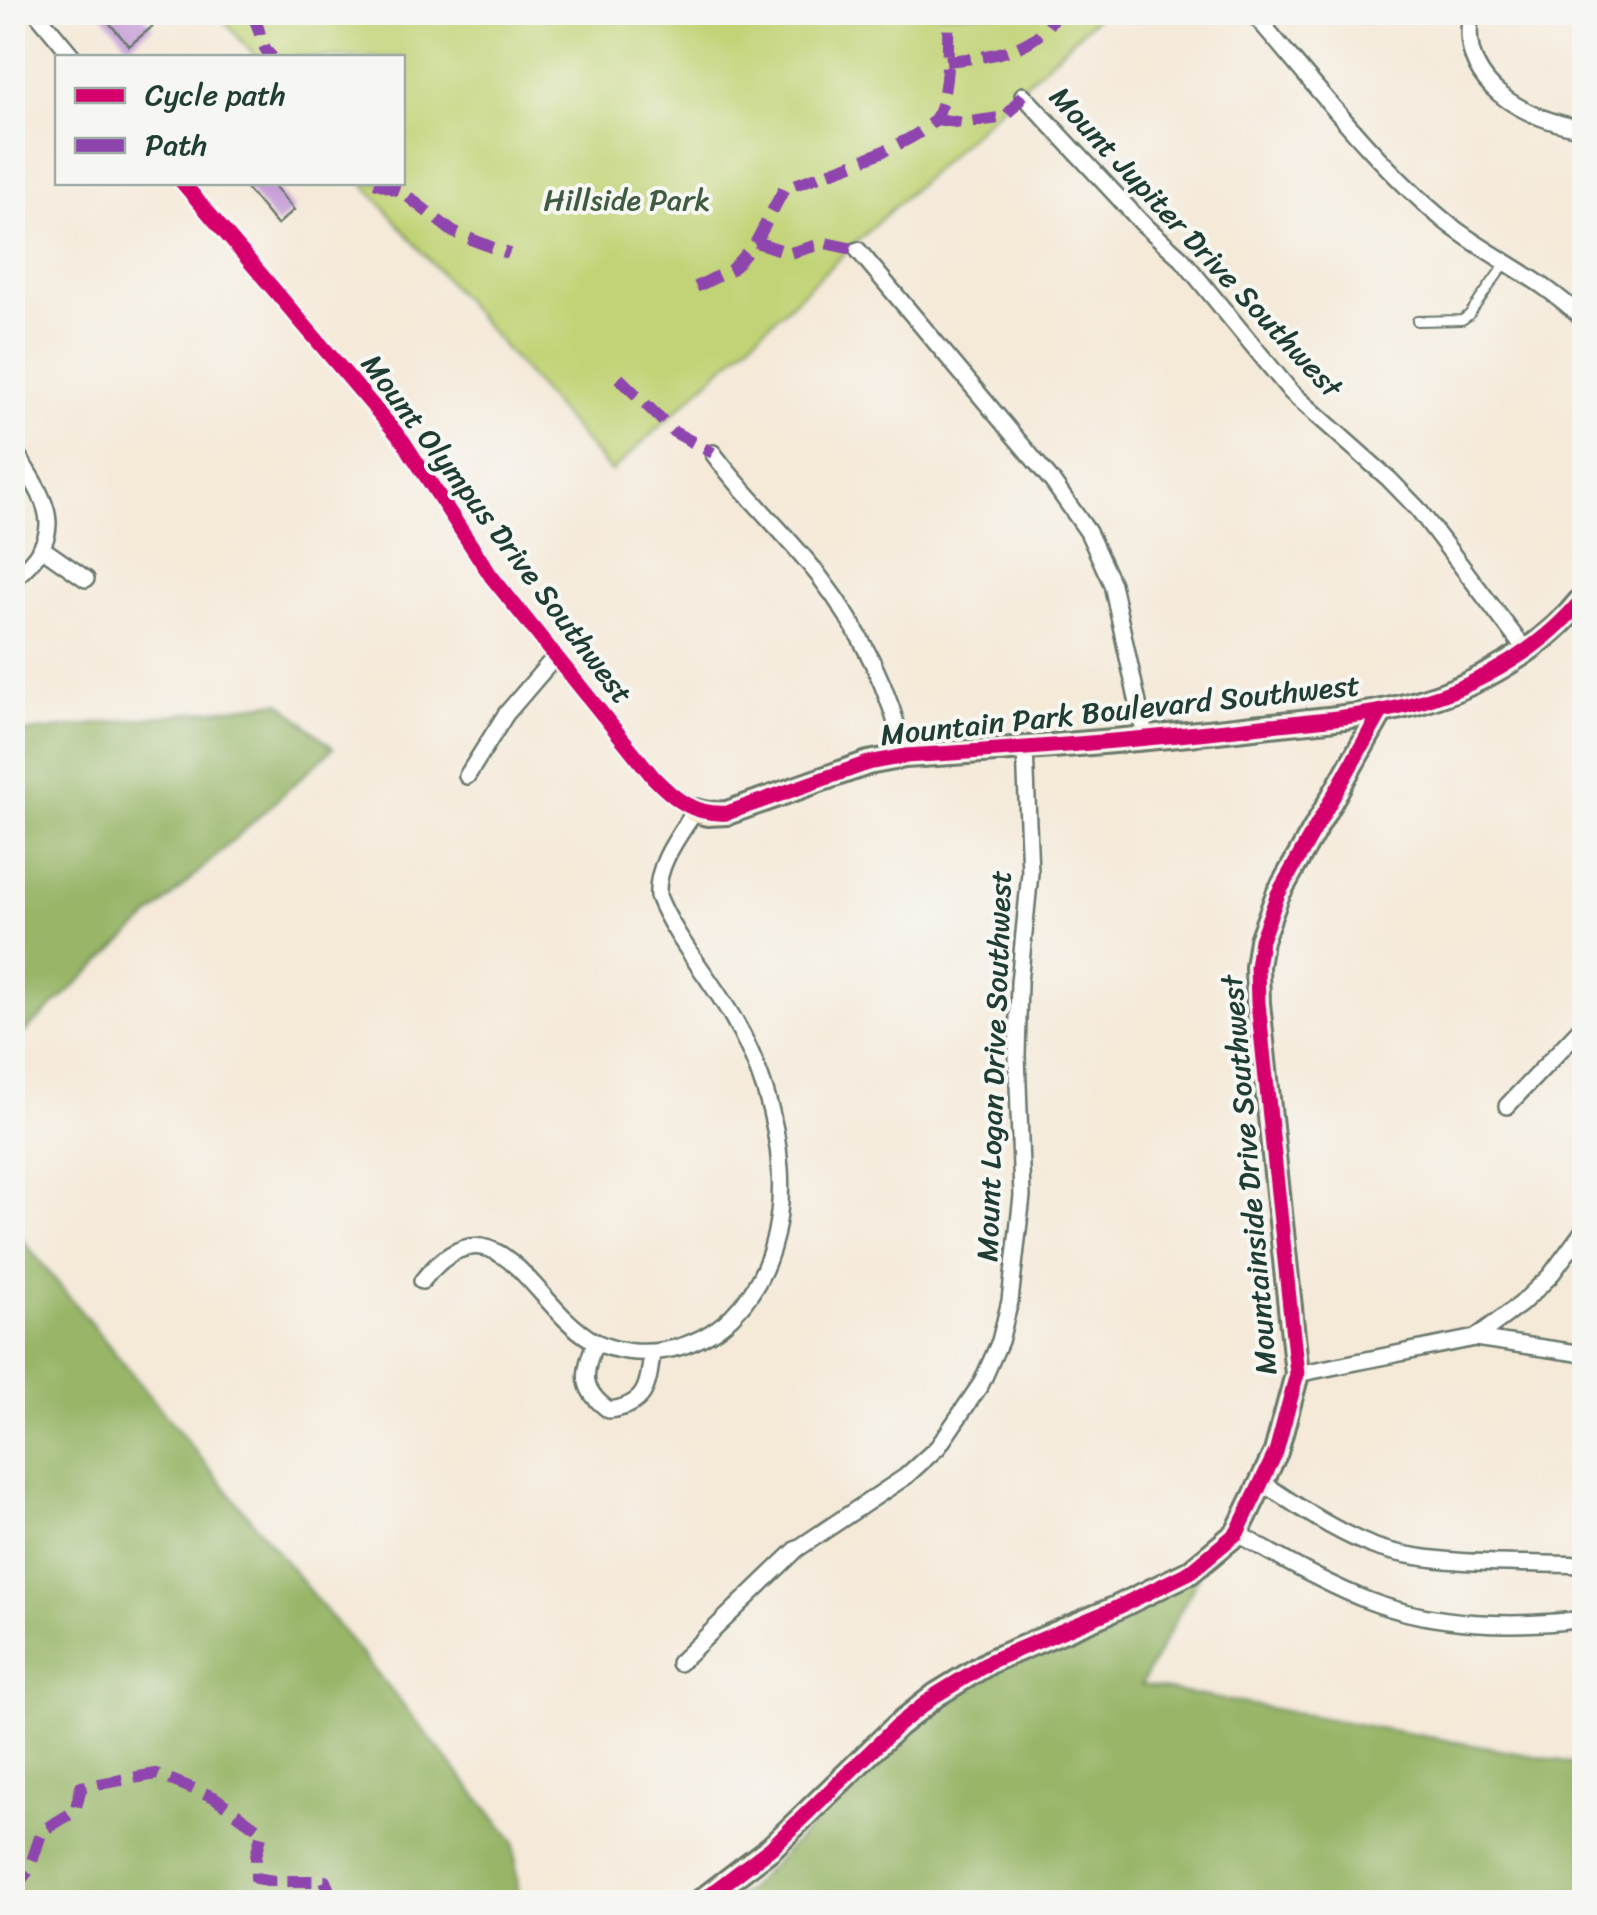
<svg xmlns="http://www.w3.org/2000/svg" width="1597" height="1915" viewBox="0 0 1597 1915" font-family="Sriracha,sans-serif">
	<rect width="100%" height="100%" fill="#f6f6f2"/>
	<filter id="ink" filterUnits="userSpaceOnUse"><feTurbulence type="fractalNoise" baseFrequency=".01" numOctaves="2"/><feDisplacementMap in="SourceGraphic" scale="20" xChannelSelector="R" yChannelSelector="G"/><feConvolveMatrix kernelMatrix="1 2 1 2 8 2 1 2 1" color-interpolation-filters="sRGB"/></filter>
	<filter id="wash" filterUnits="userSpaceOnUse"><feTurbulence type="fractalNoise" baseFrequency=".0048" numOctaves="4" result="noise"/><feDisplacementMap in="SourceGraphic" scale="40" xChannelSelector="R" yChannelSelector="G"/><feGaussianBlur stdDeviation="2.25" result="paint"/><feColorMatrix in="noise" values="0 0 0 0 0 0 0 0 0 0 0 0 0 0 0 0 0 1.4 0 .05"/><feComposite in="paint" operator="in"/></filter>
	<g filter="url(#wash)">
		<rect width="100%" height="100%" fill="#f5e9d8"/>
		<!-- green -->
		<path fill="#c1d376" stroke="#708855" stroke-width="2.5" d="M217 13H1101L611 472 363 183 402 182V58L256 57Z"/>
		<!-- forest -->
		<path fill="#98b567" stroke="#5c794e" stroke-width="2.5" d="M280 702 333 748 13 1043V734Z
			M12 1227 514 1841 519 1902H13Z
			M1199 1576 1141 1685 1584 1765V1902H728L747 1890 939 1700 1111 1600Z"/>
		<g id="blocks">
			<!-- building -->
			<path fill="#c59bd6" d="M100 12H141L153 26 129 46Z
				M241 182H271L294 210 277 225Z"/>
		</g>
	</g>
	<g filter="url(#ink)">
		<use href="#blocks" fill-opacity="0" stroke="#6a796d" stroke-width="2.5"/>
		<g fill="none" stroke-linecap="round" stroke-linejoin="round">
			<defs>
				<path id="lane" d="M1417 321 1462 320 1469 315 1505 264"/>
				<path id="street" d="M36 12 74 58
					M1252 12C1311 80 1377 166 1446 222 1491 258 1544 279 1584 320
					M1471 12C1457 86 1524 118 1584 129
					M1023 95 1141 222 1182 259 1291 392 1389 479 1418 509 1526 651
					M182 182 403 441 491 576 653 777 667 791 695 811C679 836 656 864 658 896 674 937 711 979 733 1018 783 1103 809 1239 732 1316 715 1333 690 1346 666 1350 642 1355 614 1352 592 1340 532 1306 497 1189 422 1281
					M858 250 1052 481 1088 532 1112 584 1146 740
					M12 446C45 502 73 530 12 580
					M713 453C745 497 786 533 819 576 861 630 890 690 905 756
					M43 549 86 579
					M467 776 506 714 554 658
					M1507 1106 1584 1025
					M1475 1338 1584 1354
					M595 1342C584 1373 579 1389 609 1410 647 1405 648 1386 652 1353
					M1297 1374 1475 1338 1521 1304 1550 1276 1584 1230
					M1263 1483C1297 1506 1331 1529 1370 1545 1428 1567 1521 1562 1584 1565
					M1237 1533C1279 1558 1323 1583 1369 1601 1435 1626 1515 1628 1584 1619
					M679 1663 797 1549 905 1477 938 1447 981 1384 1000 1341 1010 1301 1022 1196 1017 1055 1019 983 1030 873 1025 749"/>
				<path id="secondary" d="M695 811 708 814 727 813 868 763 905 756C1024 749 1143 740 1262 726 1315 720 1369 717 1420 702 1482 684 1544 647 1584 597
					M700 1902 771 1848 897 1726 936 1695 993 1660 1112 1610 1190 1572 1237 1533 1276 1452 1297 1374 1258 1003 1257 967 1261 940 1278 894 1381 712"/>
			</defs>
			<!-- lane casing -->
			<use href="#lane" stroke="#6a796d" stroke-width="12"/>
			<!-- street casing -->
			<use href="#street" stroke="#6a796d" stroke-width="20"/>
			<!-- secondary casing -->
			<use href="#secondary" stroke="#6a796d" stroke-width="28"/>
			<!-- lane -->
			<use href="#lane" stroke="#fff" stroke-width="8"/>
			<!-- street -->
			<use href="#street" stroke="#fff" stroke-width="15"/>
			<!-- secondary -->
			<use href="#secondary" stroke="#fae7c3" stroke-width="22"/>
			<!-- quiet -->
			<path stroke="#8e44ad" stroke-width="12" stroke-dasharray="25 12" stroke-linecap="butt" d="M250 12C262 26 258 46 273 58
				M946 61C986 57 1038 53 1056 12
				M936 119 963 123 1006 117 1023 95
				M375 182 402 192 453 232 509 254
				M756 242 790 253 825 243 858 250
				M696 287 732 269 756 242 784 189C816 176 926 143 938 114 950 83 947 46 949 12
				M619 378 674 432 713 453
				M12 1890 29 1870 42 1831 75 1811 81 1787 156 1774 214 1797 262 1832 256 1856V1878L273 1881H325L334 1902"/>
			<defs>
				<path id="cycleway" d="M182 182 403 441 491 576 653 777C675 800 694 815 727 813L868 763 905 756C1024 749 1143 740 1262 726 1315 720 1369 717 1420 702 1482 684 1544 647 1584 597
					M700 1902 771 1848 897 1726 936 1695 993 1660 1112 1610 1190 1572 1237 1533 1276 1452 1297 1374 1258 1003 1257 967 1261 940 1278 894 1381 712"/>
			</defs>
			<!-- cycleway casing -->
			<use href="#cycleway" stroke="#f6f6f2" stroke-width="21"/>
			<!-- cycleway -->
			<use href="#cycleway" stroke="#d6006c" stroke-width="15"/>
		</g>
	</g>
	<g text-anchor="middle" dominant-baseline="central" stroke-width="8" stroke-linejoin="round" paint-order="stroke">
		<!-- park labels -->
		<g font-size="30" fill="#3f5b41" stroke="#f6f6f2">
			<text x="627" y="200">Hillside Park</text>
		</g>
		<!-- street labels -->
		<g font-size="30" fill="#1f3d34" stroke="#f6f6f2">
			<text transform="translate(1196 242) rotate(47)">Mount Jupiter Drive Southwest</text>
			<text transform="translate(497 529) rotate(53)">Mount Olympus Drive Southwest</text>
			<text transform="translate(1120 710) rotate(-6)">Mountain Park Boulevard Southwest</text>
			<text transform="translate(994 1066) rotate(-88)">Mount Logan Drive Southwest</text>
			<text transform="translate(1249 1175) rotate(-95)">Mountainside Drive Southwest</text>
		</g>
	</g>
	<!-- margin -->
	<rect width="1597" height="1915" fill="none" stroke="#f6f6f2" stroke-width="50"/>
	<!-- legend -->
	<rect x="55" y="55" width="350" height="130" fill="#f6f6f2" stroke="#a0aca6" stroke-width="2.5"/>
	<rect x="75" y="88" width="50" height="15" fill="#d6006c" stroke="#a0aca6" stroke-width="2.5"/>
	<text x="145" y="105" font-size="30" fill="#1f3d34">Cycle path</text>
	<rect x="75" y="138" width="50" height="15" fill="#8e44ad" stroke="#a0aca6" stroke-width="2.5"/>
	<text x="145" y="155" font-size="30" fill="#1f3d34">Path</text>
</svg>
